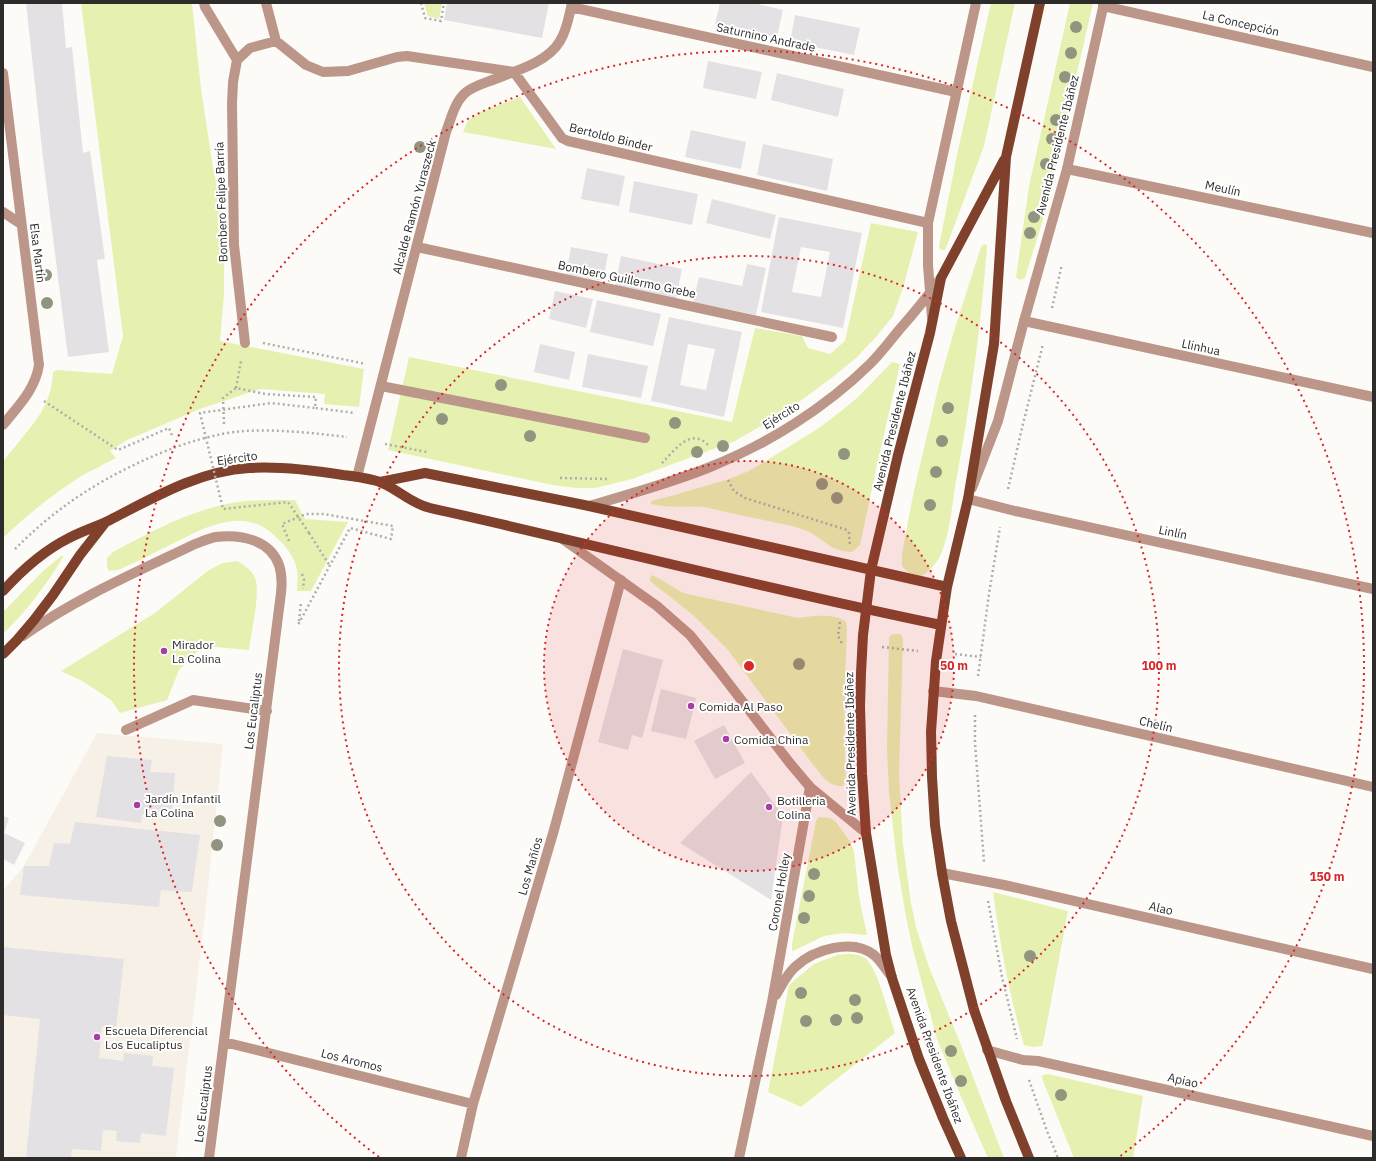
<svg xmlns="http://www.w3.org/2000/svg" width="1376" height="1161" viewBox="0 0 1376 1161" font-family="'IBM Plex Sans',sans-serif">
	<rect width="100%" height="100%" fill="#fdfbf8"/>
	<!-- built -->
	<path fill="#f6f0e6" d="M97 733 223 744 205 915 176 1158H3V891L24 866Z"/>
	<!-- green -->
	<path fill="#e6f1b1" d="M81 3H192L201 89 213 167 224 226V294L220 341 364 369 359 407 324 404 325 394 260 389 200 409 127 440 110 451 116 458C105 464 94 469 83 475 54 493 28 514 3 538 3 527 1 467 4 461 7 455 13 450 17 444 36 421 52 403 53 372L57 370 112 374 123 336Z
		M424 3H442L439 19 428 16Z
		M991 3H1015L984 146 946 248 945 250H941L939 246 958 150Z
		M1070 3H1093L1045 213 1025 278 1020 280 1016 277 1029 186Z
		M520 97 556 149 463 132 468 120 481 112Z
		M871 223 918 232 903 288 893 316 876 337 856 358 834 376 787 411 735 441 632 479 595 488H576L552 485 388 450 409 357 732 422 755 328 802 336 808 348 830 354 845 341Z
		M984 244 987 245V247C981 324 971 400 957 476 952 502 951 530 941 554 937 563 930 571 921 576 912 575 908 573 902 566V554L913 495 939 384 954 331 981 247Z
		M892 362 900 364 899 369 877 465 860 545 852 552C827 551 823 536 802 529 792 525 780 524 769 521 748 517 726 512 705 507 685 505 672 509 651 504V501L671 496 729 479 749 471 764 462 819 428 840 412 858 397Z
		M295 500 305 519 348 522 311 591H297C297 584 298 575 297 569 294 557 286 546 277 538 247 506 209 525 176 542 157 551 138 562 118 570L111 571 108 570 107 566V558L113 552C156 529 196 507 245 501 261 500 278 500 295 500Z
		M61 556H63V558C45 586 27 611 3 634V612L44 570Z
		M237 561C244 565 251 569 255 578 261 591 251 634 249 650L203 646 179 670 167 700 120 713 111 700 84 682 61 671 155 613 209 570 223 563Z
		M651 575 660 579 683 593 798 618C811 616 835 613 846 622L847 629C845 680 843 729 846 779L843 786C828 787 823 776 814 766L728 650 693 615 650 581Z
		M895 634H900L903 638 899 774 903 844 911 903 916 927 929 967 959 1040 1004 1158H988L962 1099 937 1039 913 950 906 917 897 863 889 791 887 749 889 638 891 635Z
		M819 817 830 818 836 822 849 840 854 851 859 897 867 934 866 935 844 933 824 936 793 951 792 950V944L816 821Z
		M993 892 1068 911 1045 1034 1042 1046 1034 1047 1024 1045C1009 994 1000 944 993 892Z
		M847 954C853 954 859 954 865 958 878 968 889 1016 895 1033L801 1107 768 1092 789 985 814 964 837 955Z
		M1048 1074 1143 1096 1133 1158H1074L1043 1081 1042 1077 1043 1075Z"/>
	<!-- building -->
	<path fill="#e4e1e4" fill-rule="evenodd" d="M26 3H62L66 48 72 47 83 153 90 151 105 259 97 260 109 352 68 357 43 158Z
		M447 3H549L542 38 444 20Z
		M720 3H753L783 10 777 37 715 24Z
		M795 15 860 28 854 55 790 42Z
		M708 61 762 72 756 99 703 88Z
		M777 73 844 89 838 117 771 100Z
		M691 130 746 142 741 169 685 157Z
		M763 144 833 159 827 191 757 175Z
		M587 168 625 176 619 206 581 199Z
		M634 181 698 194 692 225 629 212Z
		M712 199 776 215 770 239 706 223Z
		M779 217 862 233 843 328 761 312ZM801 247 830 252 821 297 792 292Z
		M571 247 608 254 603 281 566 274Z
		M621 256 682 269 676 299 615 287Z
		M747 264 766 268 756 315 693 302 699 277 742 286Z
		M555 291 593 299 586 328 549 319Z
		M597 300 661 314 653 346 590 332Z
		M669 317 742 332 724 417 651 401ZM688 344 715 349 706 390 680 385Z
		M540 344 575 352 569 380 534 372Z
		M588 354 648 366 641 398 582 387Z
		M623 649 663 660 642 738 632 735 628 750 598 742Z
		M661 689 696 698 686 739 651 731Z
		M724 725 745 763 715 779 694 741Z
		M107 756 152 760 150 772 175 773 171 819 142 814 141 823 96 817Z
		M751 772 783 816 771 900 680 843Z
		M3 816 9 818 4 833 25 843 14 865 3 859Z
		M75 822 200 835 192 892 161 890 159 907 20 895 24 866H49L54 843 70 844Z
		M3 947 124 959 116 1028 102 1026 99 1058 123 1061 124 1053 153 1056 152 1066 174 1068 166 1136 141 1133 140 1143 116 1141 117 1131 103 1130 101 1151 72 1149 71 1158H26L40 1019 3 1015Z"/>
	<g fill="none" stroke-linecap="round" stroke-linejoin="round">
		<!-- path -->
		<path stroke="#afadab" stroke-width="2.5" stroke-dasharray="2 3" stroke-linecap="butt" d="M421 3 425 18 441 21 444 3
			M1052 308 1062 264
			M263 343 366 364
			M236 388 241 361
			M44 401 118 450 169 428 173 438
			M224 424 223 398 236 388 265 394 316 397 315 408 355 413
			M385 444 427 452
			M662 463C675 450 691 426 709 446
			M560 478 607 479
			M728 480 734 491 745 498 847 530 849 533 850 546
			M1008 489 1022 428 1043 344
			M309 533 330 566
			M289 541 282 524 306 514H324L393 526 391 539 350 528 298 625
			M15 549C31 533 48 518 66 505 111 472 188 435 244 431 278 429 313 433 347 437
			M302 574 304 579 303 589
			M299 621 301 602
			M840 622 838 636 841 642 843 643
			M882 647 918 651
			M955 654 981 657
			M978 676 989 594 1000 527
			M975 715V743L984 862
			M988 901 1002 977 1017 1039
			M1029 1080 1047 1131 1058 1158"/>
		<!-- minor -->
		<path stroke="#bc9689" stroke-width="10" d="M204 3 205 7 237 60
			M266 3 276 41
			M1103 6 1373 67
			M571 7 956 92
			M276 41 306 65 323 72 348 71 397 57 407 56 514 72 562 138 568 141 928 223
			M237 60 233 82 232 104 234 245 245 343
			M237 60 250 48 276 41
			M3 73 39 365C35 390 18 406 3 425
			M1067 169 1373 233
			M3 212 21 224
			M417 247 832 337
			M1024 321 1373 397
			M381 386 645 438
			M357 477 446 132C451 119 454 104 464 94 472 86 485 83 495 79 516 71 548 62 560 41 567 30 569 16 572 3
			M968 499 1015 511 1373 589
			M23 636C76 598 137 572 195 544 201 542 209 538 216 537 239 534 270 539 279 565 282 574 282 584 281 593L209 1158
			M933 691 976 696 1373 787
			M126 730 193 700 267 711
			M942 873 1004 885 1373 969
			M776 995C782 985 787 974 795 967 814 949 853 938 874 955 881 961 886 970 892 977
			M224 1042 473 1104
			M987 1050 1023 1060 1038 1061 1373 1136
			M461 1158 473 1104 554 830 621 580
			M739 1158 772 1002 810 787"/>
		<!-- tertiary -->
		<path stroke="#bc9689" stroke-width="10" d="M932 318 928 265V223L976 3
			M972 488 998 421 1024 321 1067 169 1104 3
			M589 506C630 494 671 483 710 467 768 444 825 408 870 364 880 354 890 341 899 330 914 313 928 296 941 278
			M561 538 657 606 690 635 719 671 789 762 810 787 866 833"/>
		<!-- primary -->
		<path stroke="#80412c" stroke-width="10" d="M380 482 425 473 589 506 947 587
			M3 591C22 570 43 551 69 538 82 531 96 527 110 520 153 498 198 471 249 468 280 466 312 470 343 475 354 476 366 478 377 481 396 487 409 503 430 508 601 546 770 590 941 625
			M3 654 17 640 34 620 53 595 80 555 105 523
			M961 1158 943 1118 919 1059 892 978 886 955 866 833 862 774 860 706 861 673 863 635 871 570 898 455 930 333 941 278 1004 160
			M1029 1158 1006 1101 974 1010 951 921 942 873 935 825 932 777 931 732 936 661 947 587 968 499 994 344 1006 157 1040 3"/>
		<!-- path-bridge -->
		<path stroke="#afadab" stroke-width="2.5" stroke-dasharray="2 3" stroke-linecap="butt" d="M309 533 288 502 223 509 200 413 271 403 315 408"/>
	</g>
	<!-- trees -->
	<g fill="#91947e">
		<circle cx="1076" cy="27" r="6"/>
		<circle cx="1071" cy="53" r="6"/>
		<circle cx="1065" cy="77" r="6"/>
		<circle cx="1056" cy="120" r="6"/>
		<circle cx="1052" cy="139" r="6"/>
		<circle cx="420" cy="147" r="6"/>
		<circle cx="1046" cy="164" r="6"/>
		<circle cx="1034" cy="217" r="6"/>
		<circle cx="1030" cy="233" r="6"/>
		<circle cx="46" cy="275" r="6"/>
		<circle cx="47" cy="303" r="6"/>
		<circle cx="501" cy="385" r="6"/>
		<circle cx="948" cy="408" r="6"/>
		<circle cx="442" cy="419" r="6"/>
		<circle cx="675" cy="423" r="6"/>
		<circle cx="530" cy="436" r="6"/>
		<circle cx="942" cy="441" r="6"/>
		<circle cx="723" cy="446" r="6"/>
		<circle cx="697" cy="452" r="6"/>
		<circle cx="844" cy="454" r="6"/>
		<circle cx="936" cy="472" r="6"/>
		<circle cx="822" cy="484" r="6"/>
		<circle cx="837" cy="498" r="6"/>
		<circle cx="930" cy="505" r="6"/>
		<circle cx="799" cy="664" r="6"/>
		<circle cx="220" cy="821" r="6"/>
		<circle cx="217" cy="845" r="6"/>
		<circle cx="814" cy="874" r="6"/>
		<circle cx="809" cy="896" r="6"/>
		<circle cx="804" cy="918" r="6"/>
		<circle cx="1030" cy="956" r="6"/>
		<circle cx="801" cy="993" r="6"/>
		<circle cx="855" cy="1000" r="6"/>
		<circle cx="857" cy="1018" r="6"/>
		<circle cx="836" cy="1020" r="6"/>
		<circle cx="806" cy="1021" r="6"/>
		<circle cx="951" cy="1051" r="6"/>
		<circle cx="961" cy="1081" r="6"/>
		<circle cx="1061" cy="1095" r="6"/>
	</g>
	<!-- distance rings -->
	<circle cx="749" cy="666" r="205" fill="#d62828" fill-opacity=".12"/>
	<g fill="none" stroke="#d62828" stroke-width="2" stroke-dasharray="2 4">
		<circle cx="749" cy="666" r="205"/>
		<circle cx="749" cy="666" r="410"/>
		<path d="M379 1157A615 615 0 1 1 1119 1157"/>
	</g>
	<!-- markers -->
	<g fill="#a43fa3" stroke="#fff" stroke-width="1.5">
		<circle cx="164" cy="651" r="4"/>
		<circle cx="691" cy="706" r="4"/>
		<circle cx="726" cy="739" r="4"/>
		<circle cx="137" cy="805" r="4"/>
		<circle cx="769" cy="807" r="4"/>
		<circle cx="97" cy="1037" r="4"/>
	</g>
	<g text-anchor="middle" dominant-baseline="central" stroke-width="4" stroke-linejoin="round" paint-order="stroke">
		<!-- street labels -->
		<g font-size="12" fill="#2d2c2b" stroke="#fff">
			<text transform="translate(1241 23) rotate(13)">La Concepción</text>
			<text transform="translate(766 37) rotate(12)">Saturnino Andrade</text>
			<text transform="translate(611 137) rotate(14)">Bertoldo Binder</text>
			<text transform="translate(1057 145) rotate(-76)">Avenida Presidente Ibáñez</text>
			<text transform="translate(1223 188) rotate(12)">Meulín</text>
			<text transform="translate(221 202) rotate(-92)">Bombero Felipe Barría</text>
			<text transform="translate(414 207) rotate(-75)">Alcalde Ramón Yuraszeck</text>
			<text transform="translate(38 253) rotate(83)">Elsa Martín</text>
			<text transform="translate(627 279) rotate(12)">Bombero Guillermo Grebe</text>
			<text transform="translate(1201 347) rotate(12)">Llinhua</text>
			<text transform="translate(781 415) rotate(-32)">Ejército</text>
			<text transform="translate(894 421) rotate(-76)">Avenida Presidente Ibáñez</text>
			<text transform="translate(237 458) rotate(-8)">Ejército</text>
			<text transform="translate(1173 532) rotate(12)">Linlín</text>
			<text transform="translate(253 711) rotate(-83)">Los Eucaliptus</text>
			<text transform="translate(1156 724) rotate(13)">Chelín</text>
			<text transform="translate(850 744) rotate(-91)">Avenida Presidente Ibáñez</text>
			<text transform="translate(530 866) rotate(-74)">Los Mañíos</text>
			<text transform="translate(779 892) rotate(-80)">Coronel Holley</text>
			<text transform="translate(1161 908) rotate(13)">Alao</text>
			<text transform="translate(935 1055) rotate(70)">Avenida Presidente Ibáñez</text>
			<text transform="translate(352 1060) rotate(14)">Los Aromos</text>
			<text transform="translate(1183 1080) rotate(13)">Apiao</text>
			<text transform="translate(203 1104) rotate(-83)">Los Eucaliptus</text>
		</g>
		<!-- poi labels -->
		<g font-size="12" fill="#2d2c2b" stroke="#fff" text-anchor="start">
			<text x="172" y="644">Mirador<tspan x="172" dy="14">La Colina</tspan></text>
			<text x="699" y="706">Comida Al Paso</text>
			<text x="734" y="739">Comida China</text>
			<text x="145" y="798">Jardín Infantil<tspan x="145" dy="14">La Colina</tspan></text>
			<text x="777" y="800">Botilleria<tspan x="777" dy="14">Colina</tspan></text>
			<text x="105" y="1030">Escuela Diferencial<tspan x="105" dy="14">Los Eucaliptus</tspan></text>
		</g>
	</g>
	<circle cx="749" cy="666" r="6" fill="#d62828" stroke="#fff" stroke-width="2"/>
	<g font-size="12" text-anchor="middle" font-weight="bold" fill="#d62828" stroke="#fff" stroke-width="4" stroke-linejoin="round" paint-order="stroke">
		<text x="954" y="670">50 m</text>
		<text x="1159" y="670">100 m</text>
		<text x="1327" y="881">150 m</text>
	</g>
	<!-- border -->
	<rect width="1376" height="1161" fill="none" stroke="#2d2c2b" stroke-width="8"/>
</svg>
